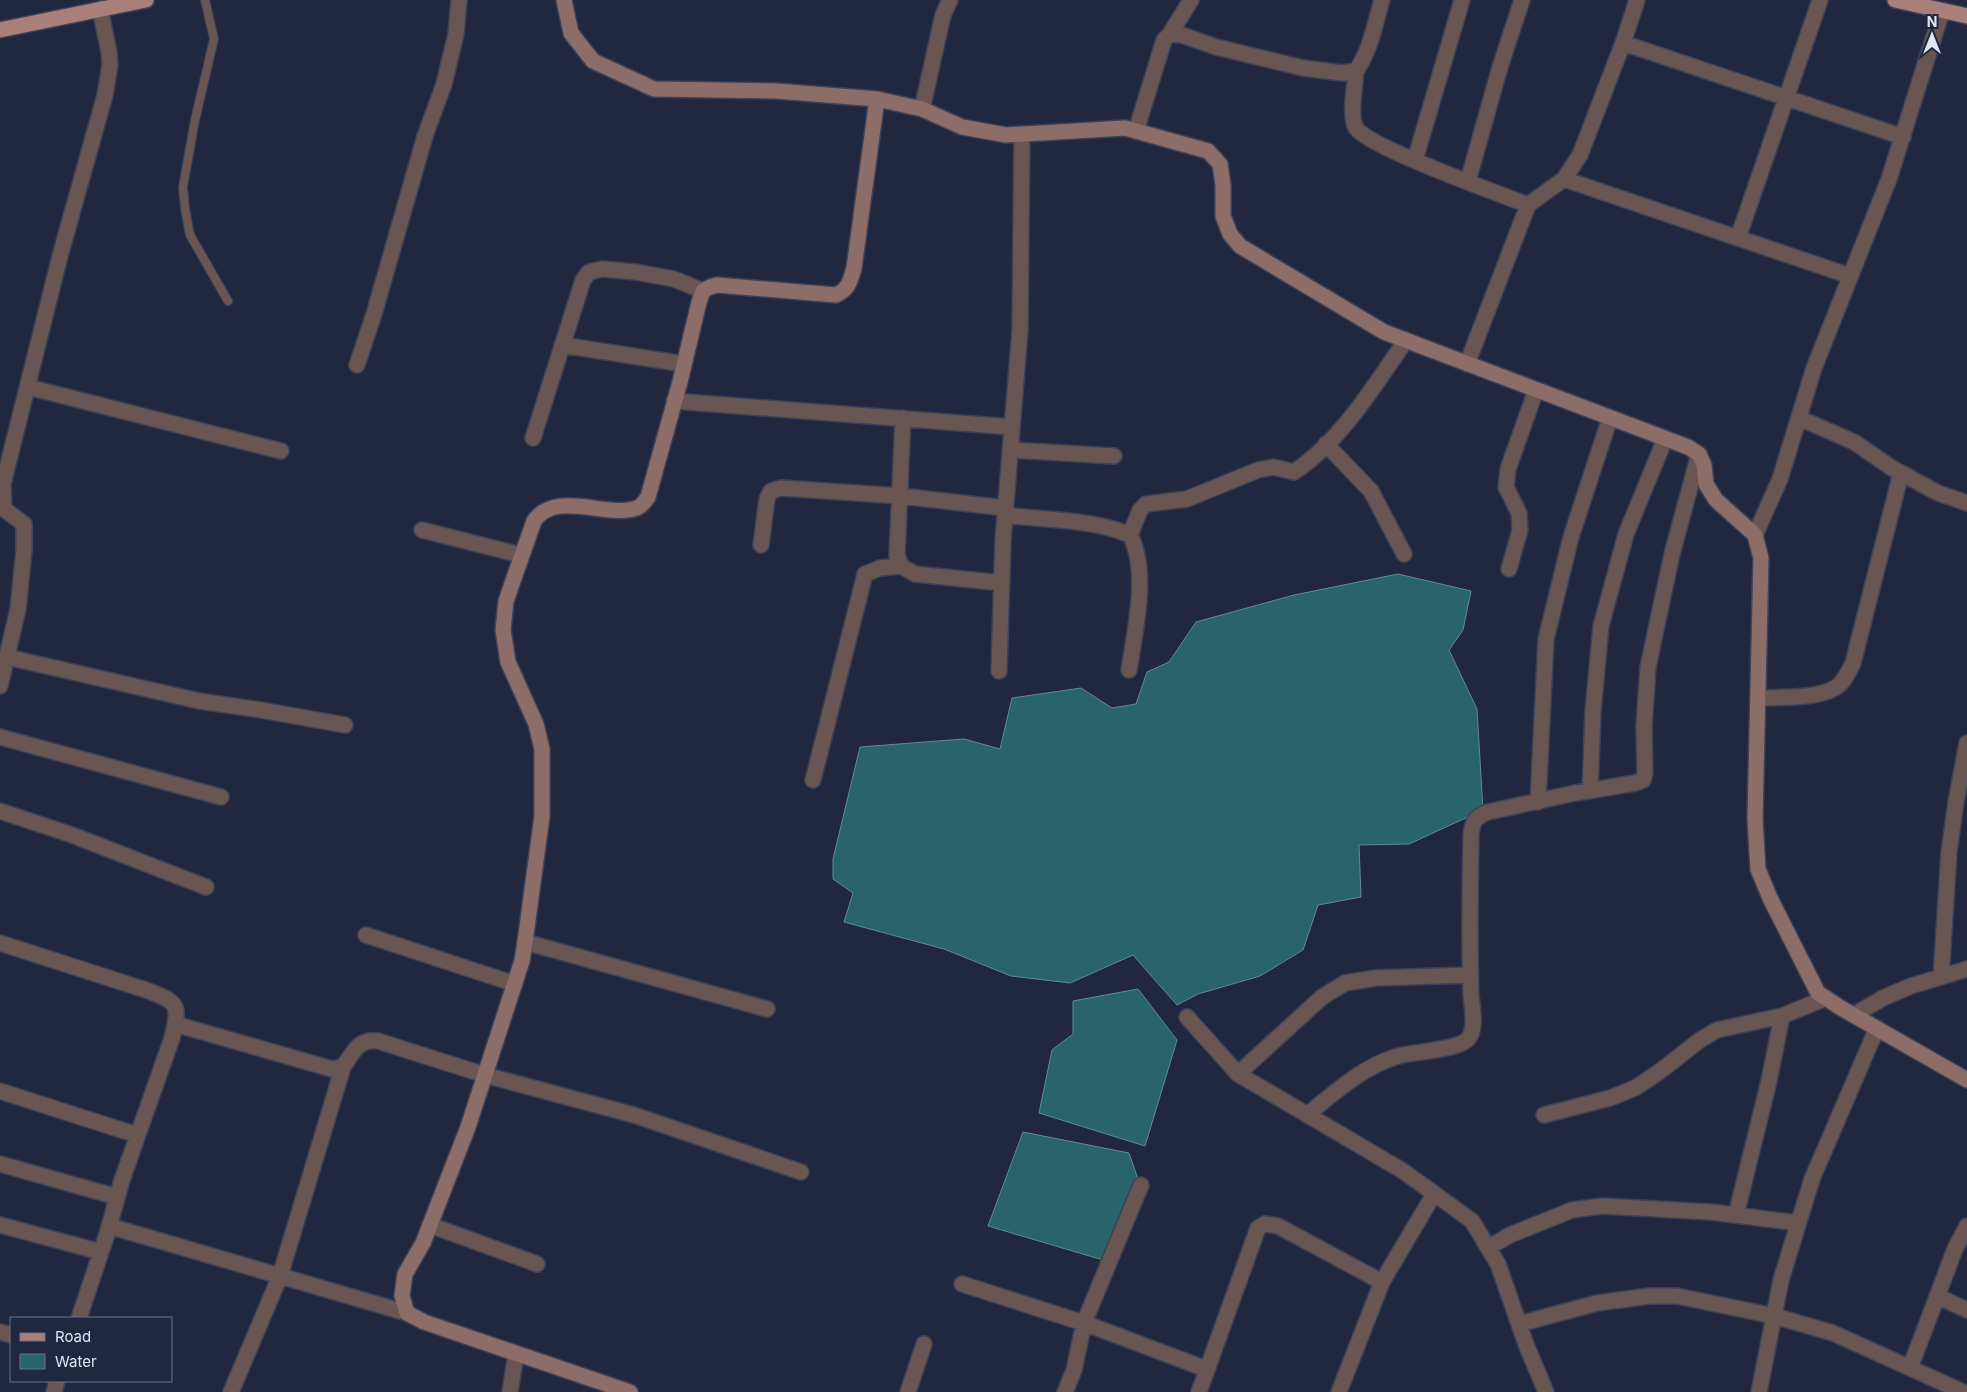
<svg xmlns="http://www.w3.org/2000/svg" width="1967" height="1392" viewBox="0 0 1967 1392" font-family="Inter,sans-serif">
	<rect width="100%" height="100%" fill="#21273e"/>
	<!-- water -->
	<path fill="#2a646b" stroke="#618b94" d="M1398 574 1471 591 1463 630 1449 650 1477 709 1483 810 1409 844 1359 845 1361 897 1318 905 1303 950 1260 976 1198 994 1177 1005 1133 955 1070 983 1011 976 944 949 844 922 853 893 833 879V859L860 747 964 739 1000 749 1012 698 1081 688 1112 708 1136 704 1147 672 1169 662 1196 622 1294 595Z
		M1138 989 1177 1040 1145 1146 1039 1113 1052 1050 1073 1034V1001Z
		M1023 1132 1129 1153 1137 1176 1103 1260 988 1226Z"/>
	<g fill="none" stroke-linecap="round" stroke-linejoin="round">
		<defs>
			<path id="lane" d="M205 0 214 39 195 120 183 187 185 208 190 235 228 301"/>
			<path id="street" d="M1170 34 1191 0
				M1623 43 1903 137
				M1356 71C1355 85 1349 117 1356 128 1368 147 1500 194 1528 205
				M922 109 943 15 950 0
				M1136 131 1164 40 1170 34 1182 35 1216 47 1303 68 1342 73 1356 71C1370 51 1375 24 1382 0
				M1415 160 1462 0
				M1564 179 1850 276
				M1468 181 1500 67 1522 0
				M1738 238 1820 0
				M562 345 684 364
				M1467 364 1528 205 1564 179 1580 155 1623 43 1637 0
				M357 365 374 314 425 136 444 84 456 34 459 0
				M28 387 281 451
				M674 401 1012 427
				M903 418 897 555 901 566 915 574 1002 583
				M1799 418 1854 442 1892 468 1938 493 1967 503
				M533 438 583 280 589 272 602 269 636 272 674 279 703 291
				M1326 444 1371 491 1404 554
				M1010 450 1114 456
				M1005 515C1045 520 1093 519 1130 535 1149 571 1135 631 1129 670
				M422 530 521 555
				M1130 535 1140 510 1146 504 1187 499 1258 470 1273 467 1294 472C1340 442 1375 385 1406 340
				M1755 535 1780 479 1814 368 1889 179 1942 11
				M761 545 767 499 771 491 781 488 901 496 1005 508
				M1509 569 1520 530 1519 513 1506 487 1508 469 1536 390
				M7 657 199 701 261 710 345 725
				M999 671 1003 540 1020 330 1022 134
				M0 686 18 609 24 550V524L4 509 3 484 60 256 105 95 110 65 109 52 100 9
				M1759 698C1781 697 1816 699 1835 688 1844 683 1849 671 1853 663L1901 473
				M0 737 221 797
				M813 780 865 574 880 568 901 566
				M1590 791 1593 711 1601 626 1626 534 1665 439
				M1538 802 1546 639 1571 537 1610 418
				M0 811 72 835 206 887
				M366 935 515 984
				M525 942 767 1009
				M0 943 146 990C179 1003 180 1003 172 1038L122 1180 107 1234 79 1318
				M1941 977 1949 852 1956 802 1967 743
				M1854 1015 1883 998 1911 986 1967 969
				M1187 1017 1238 1074 1403 1171 1472 1221 1498 1264 1527 1347 1546 1392
				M175 1024 332 1069 343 1067C354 1052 357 1039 378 1041L485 1075 634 1115 801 1172
				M1238 1074 1322 997 1345 983 1376 978 1470 975
				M0 1091 137 1135
				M1307 1115C1334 1093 1361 1068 1395 1057 1412 1051 1457 1051 1468 1039 1477 1029 1472 1007 1471 995 1469 942 1470 888 1471 835 1473 821 1474 818 1488 812L1575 793 1635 783 1643 780 1645 773 1644 726 1648 667 1672 554 1699 454
				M1544 1115 1610 1098 1635 1088 1659 1072 1700 1040 1717 1030 1782 1016 1826 998
				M0 1164 117 1197
				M1736 1215 1769 1081 1782 1016
				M0 1225 101 1252
				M430 1225 537 1264
				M109 1226 407 1313
				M1488 1248 1510 1235 1572 1210 1602 1206 1711 1212 1798 1223
				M962 1284 1084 1323 1206 1369
				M1937 1296 1967 1310
				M1519 1324 1597 1303 1650 1296H1677L1774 1316 1833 1333 1963 1392
				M0 1332 11 1335
				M1910 1368 1955 1249 1967 1226
				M54 1392 57 1381
				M231 1392 280 1276 343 1067
				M510 1392 516 1354
				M908 1392 924 1344
				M1065 1392 1074 1370 1084 1323 1141 1185
				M1199 1392 1258 1228 1265 1224 1278 1226 1382 1282
				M1339 1392 1382 1282 1434 1194
				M1759 1392 1781 1280 1812 1179 1877 1028"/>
			<path id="secondary" d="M564 0 571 33 593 61 654 89 776 91 877 99 922 109 962 127 1006 135 1125 128 1208 151 1220 164 1223 185V216L1230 234 1240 246 1384 332 1688 447 1699 454 1704 465 1706 484 1716 500 1755 535 1761 558 1755 819 1758 869 1770 898 1818 993 1841 1008 1967 1080
				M630 1392 424 1322 407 1313 402 1296 405 1274 423 1243 468 1127 522 961 525 942 542 816V749L536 724 508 662 503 630 506 601 534 521C556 489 607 519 637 508 642 506 645 501 648 497L680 382 699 302 703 291 710 287 717 285 836 295C849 289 850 281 854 268L877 99"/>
			<path id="primary" d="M1895 0 1967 16
				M0 30 146 0"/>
		</defs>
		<!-- lane casing -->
		<use href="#lane" stroke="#3c4257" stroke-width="10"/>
		<!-- street casing -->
		<use href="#street" stroke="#3c4257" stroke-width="18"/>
		<!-- secondary casing -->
		<use href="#secondary" stroke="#3c4257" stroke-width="18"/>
		<!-- primary casing -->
		<use href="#primary" stroke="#3c4257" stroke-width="18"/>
		<!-- lane -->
		<use href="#lane" stroke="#695551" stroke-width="8"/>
		<!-- street -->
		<use href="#street" stroke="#695551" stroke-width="15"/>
		<!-- secondary -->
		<use href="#secondary" stroke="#8d6d68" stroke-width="15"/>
		<!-- primary -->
		<use href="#primary" stroke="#a88079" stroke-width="15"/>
	</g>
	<!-- legend -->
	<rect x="10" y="1317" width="162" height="65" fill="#21273e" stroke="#6d7387"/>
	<rect x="20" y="1333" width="25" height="8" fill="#a88079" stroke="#6d7387"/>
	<text x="55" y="1342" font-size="15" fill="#e0e5f4">Road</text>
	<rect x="20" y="1354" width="25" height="15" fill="#2a646b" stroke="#6d7387"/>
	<text x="55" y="1367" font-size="15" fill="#e0e5f4">Water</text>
	<!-- north arrow -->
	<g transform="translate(1932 35)" stroke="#21273e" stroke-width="4" paint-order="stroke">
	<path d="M0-4L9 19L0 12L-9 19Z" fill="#e0e5f4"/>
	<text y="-8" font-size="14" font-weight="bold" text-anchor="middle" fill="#e0e5f4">N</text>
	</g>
</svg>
